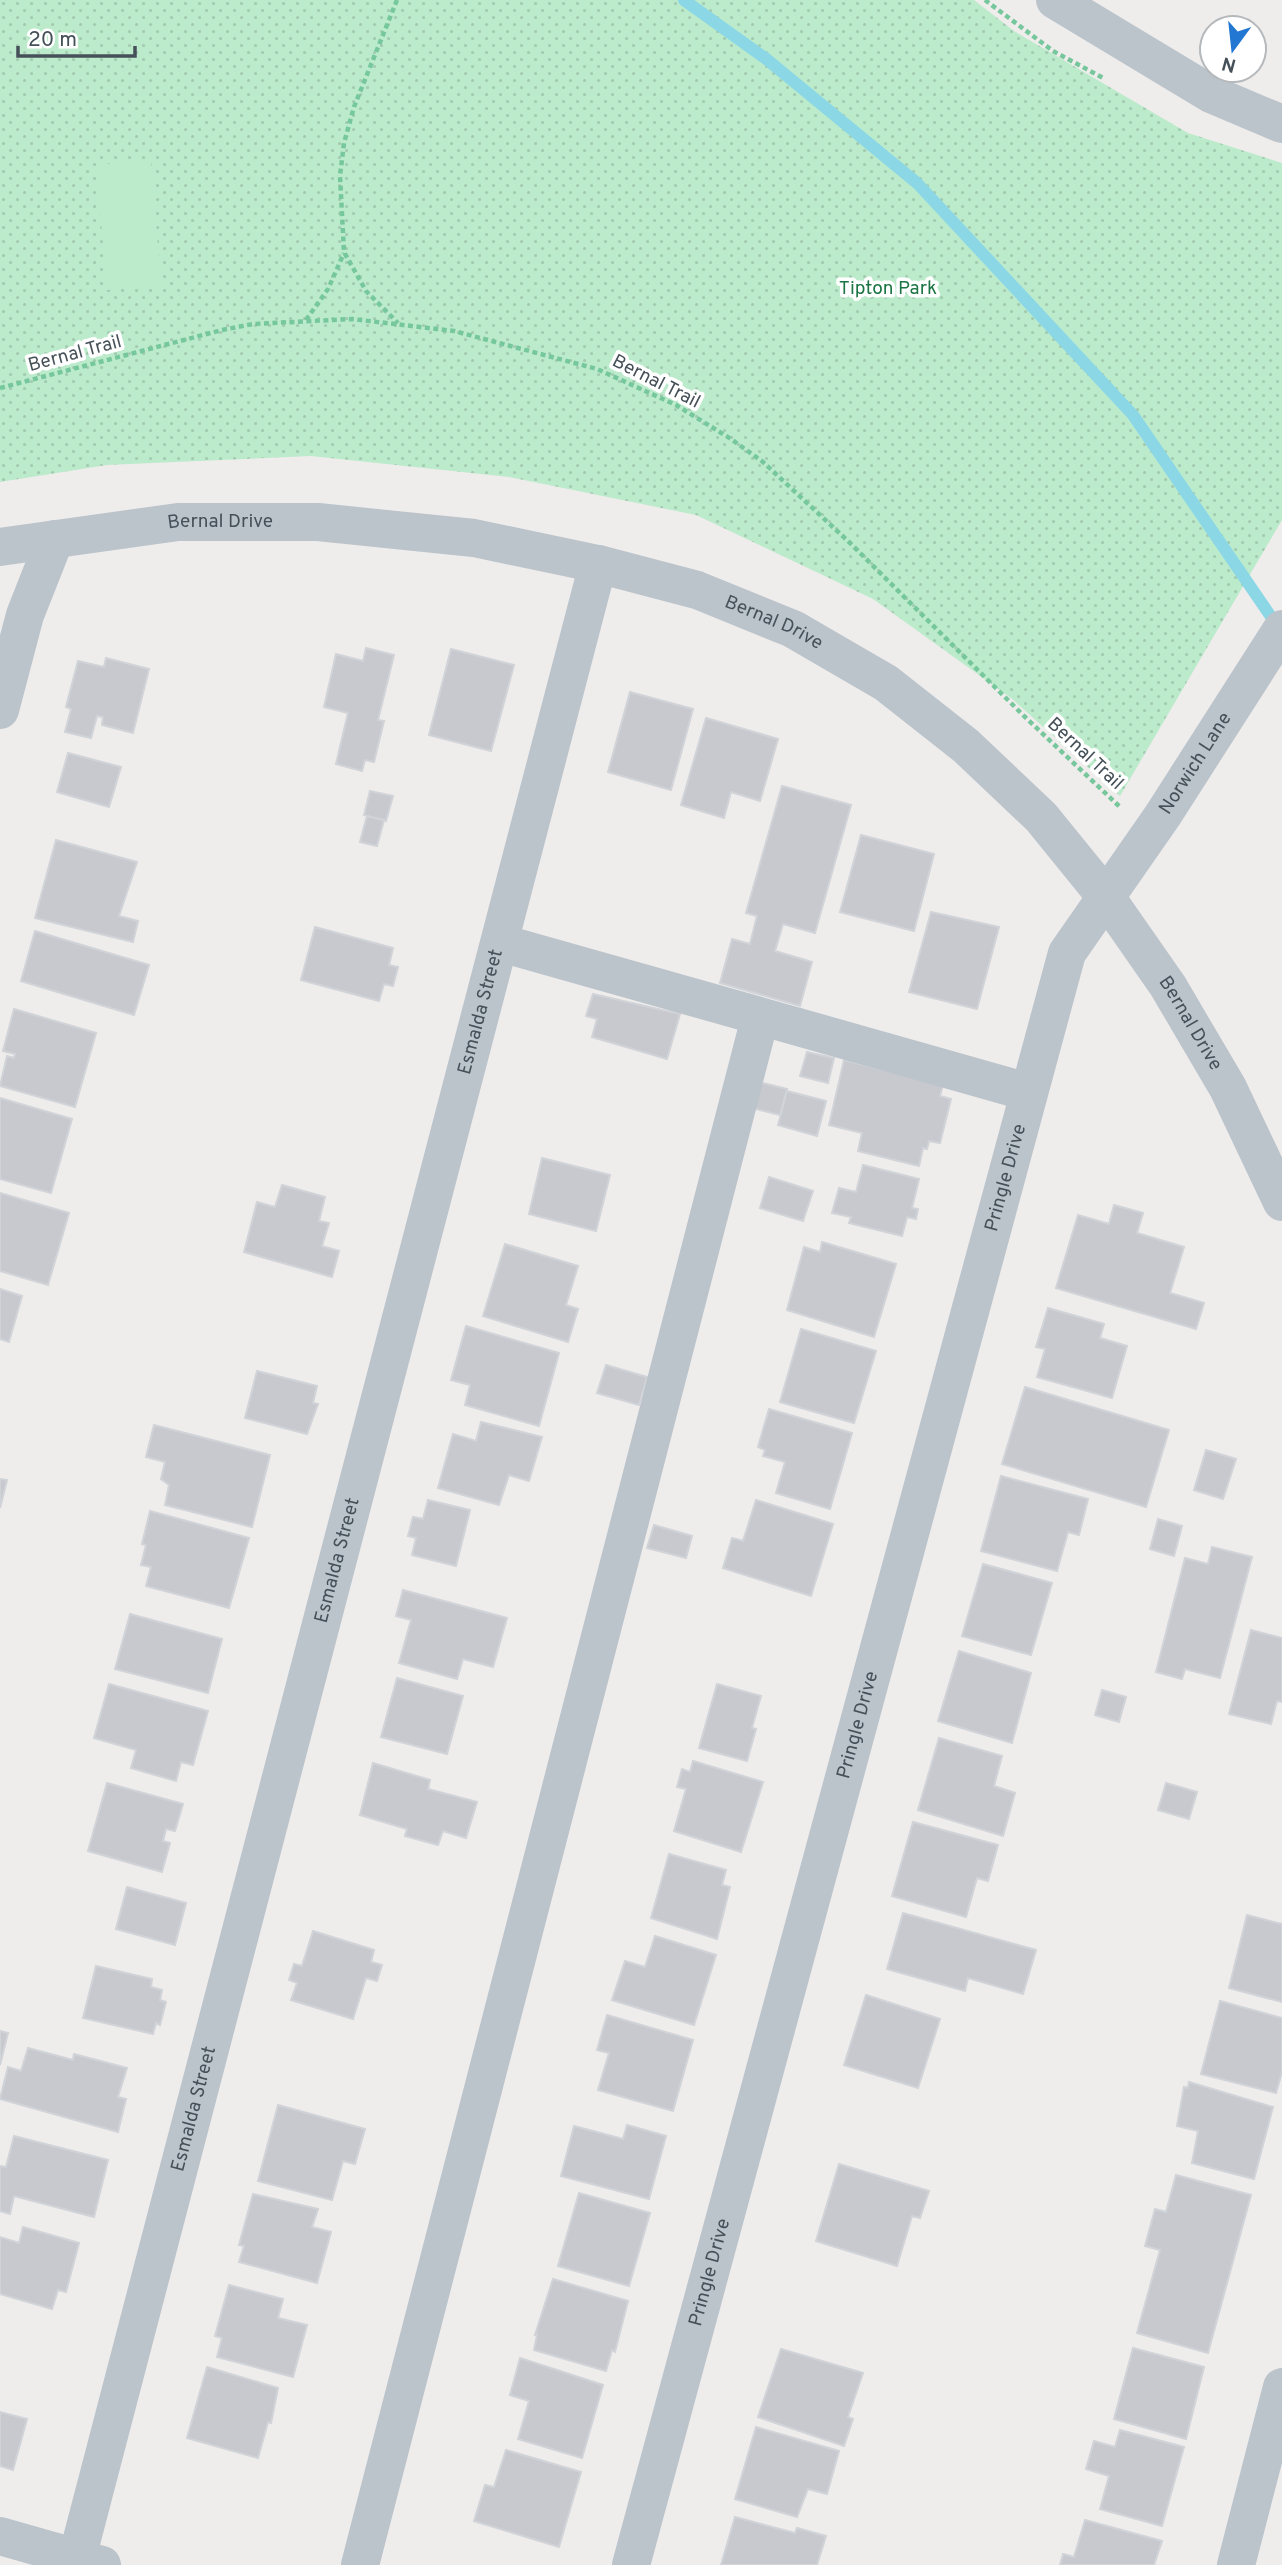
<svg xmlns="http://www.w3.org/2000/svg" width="1282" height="2565" viewBox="0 0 1282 2565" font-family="Overpass,sans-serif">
	<defs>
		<pattern id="green-dots" width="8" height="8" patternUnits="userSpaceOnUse" patternTransform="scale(1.75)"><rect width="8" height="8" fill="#bcebcc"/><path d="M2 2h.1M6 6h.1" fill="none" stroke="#a3cbb1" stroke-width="1.8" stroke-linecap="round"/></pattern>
	</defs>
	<rect width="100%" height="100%" fill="#efecec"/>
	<!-- green -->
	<path fill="url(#green-dots)" d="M0 0H974L1014 31 1188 133 1282 163V520L1120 796 1011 698 873 599 696 515 509 477 311 456 107 465 0 482Z"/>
	<!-- pitch -->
	<path fill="#bcebcc" d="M151 160 161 285 107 290 96 165Z"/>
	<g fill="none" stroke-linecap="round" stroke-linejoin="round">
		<!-- stream -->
		<path stroke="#8bd7e6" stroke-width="12" d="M684 0 765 58 917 183 1133 415 1278 627"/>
	</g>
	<!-- building -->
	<path fill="#c7c9cf" stroke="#d0d3d7" stroke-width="2" d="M366 648 394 655 378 720 384 721 374 762 365 760 362 771 336 764 348 713 324 707 336 654 363 661Z
		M451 649 514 665 491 751 429 735Z
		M106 658 149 669 133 733 102 725 103 717 97 716 91 738 65 732 71 709 66 707 78 661 104 667Z
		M630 692 693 709 671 790 608 772Z
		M706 718 778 739 760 801 731 792 724 818 681 805Z
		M68 753 121 767 109 807 57 792Z
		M782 786 851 805 815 933 783 924 775 951 812 962 800 1006 720 983 732 939 750 944 757 916 746 913Z
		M370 791 393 796 386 821 364 815Z
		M367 816 384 820 377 846 360 842Z
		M861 835 934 854 914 931 840 912Z
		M56 840 137 862 119 916 138 921 133 942 35 918Z
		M931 912 999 927 977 1009 909 992Z
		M315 927 393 948 389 965 398 967 393 986 384 984 379 1001 301 980Z
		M35 931 149 965 134 1015 21 981Z
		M593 994 680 1014 667 1059 592 1037 597 1019 586 1016Z
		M14 1009 96 1033 75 1107 0 1086 7 1056 14 1058 15 1054 3 1051Z
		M807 1052 834 1058 828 1083 800 1076Z
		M844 1060 943 1085 940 1096 951 1099 940 1143 929 1141 927 1149 923 1148 919 1166 858 1151 862 1133 829 1125Z
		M759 1082 787 1089 780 1115 752 1108Z
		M787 1091 826 1101 817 1136 778 1125Z
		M0 1098 72 1119 51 1193 0 1179Z
		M542 1158 610 1175 596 1231 529 1214Z
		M863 1165 919 1179 912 1208 918 1209 916 1219 907 1217 902 1236 849 1223 851 1217 832 1213 839 1188 856 1192Z
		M769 1177 813 1191 803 1221 760 1208Z
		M282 1185 325 1197 319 1221 329 1223 322 1246 339 1251 332 1277 244 1252 257 1202 275 1207Z
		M0 1193 69 1213 48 1285 0 1271Z
		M1114 1205 1143 1213 1137 1233 1184 1247 1170 1293 1204 1303 1196 1329 1056 1288 1078 1215 1109 1224Z
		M822 1242 896 1264 874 1337 787 1310 804 1247 820 1252Z
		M505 1244 578 1266 566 1305 578 1309 568 1342 483 1316Z
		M0 1289 22 1296 9 1342 0 1339Z
		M1048 1308 1104 1324 1100 1338 1127 1346 1112 1398 1037 1377 1045 1349 1036 1347Z
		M466 1326 559 1353 539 1426 465 1405 470 1385 451 1380Z
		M801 1329 876 1351 854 1423 780 1402Z
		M606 1365 647 1377 639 1405 597 1393Z
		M257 1371 317 1386 313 1403 318 1404 307 1434 245 1418Z
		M1025 1387 1169 1430 1146 1507 1002 1464Z
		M769 1409 852 1433 830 1509 776 1493 785 1462 763 1456 765 1450 758 1447Z
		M481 1422 542 1437 529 1481 509 1475 499 1505 438 1488 453 1434 476 1441Z
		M154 1425 270 1455 252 1527 165 1505 169 1485 161 1479 165 1462 146 1457Z
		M1206 1450 1236 1459 1223 1499 1194 1490Z
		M1001 1476 1088 1499 1079 1535 1068 1532 1057 1571 981 1551Z
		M0 1479 7 1480 0 1508Z
		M428 1500 470 1510 456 1566 412 1555 416 1538 408 1536 413 1517 423 1519Z
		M756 1500 833 1524 811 1596 723 1568 732 1538 743 1541Z
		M150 1511 249 1538 229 1608 146 1586 151 1567 141 1565 146 1545 142 1544Z
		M1158 1519 1182 1526 1174 1556 1150 1549Z
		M654 1525 692 1536 686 1558 647 1548Z
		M1212 1547 1252 1557 1220 1678 1185 1669 1182 1679 1156 1672 1185 1558 1208 1564Z
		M983 1564 1052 1583 1031 1655 962 1636Z
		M403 1590 507 1618 493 1667 463 1659 457 1679 399 1663 411 1620 396 1616Z
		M130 1614 222 1639 208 1693 115 1669Z
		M1251 1630 1282 1638V1702L1277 1701 1271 1724 1229 1714Z
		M959 1651 1031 1673 1012 1743 938 1721Z
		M397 1678 463 1696 447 1754 381 1737Z
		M109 1684 208 1711 193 1765 181 1762 176 1781 131 1768 136 1750 94 1738Z
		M717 1684 761 1696 752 1728 756 1729 747 1761 699 1748Z
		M1102 1690 1126 1697 1119 1722 1095 1715Z
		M939 1738 1002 1756 994 1786 1015 1793 1003 1836 918 1810Z
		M693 1761 763 1782 741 1852 674 1831 686 1789 677 1787 682 1769 690 1772Z
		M373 1763 430 1780 428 1789 477 1802 466 1838 443 1831 438 1845 405 1836 407 1829 360 1815Z
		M107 1783 183 1804 175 1831 166 1829 163 1841 170 1843 162 1872 88 1851Z
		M1166 1783 1197 1792 1189 1819 1158 1810Z
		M913 1822 998 1845 988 1881 977 1878 966 1917 892 1896Z
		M669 1854 726 1870 722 1885 730 1887 717 1939 651 1918Z
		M127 1887 186 1903 175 1945 116 1929Z
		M903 1913 1036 1950 1023 1994 968 1978 965 1991 887 1969Z
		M1247 1915 1282 1924V2002L1229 1988Z
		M313 1931 374 1950 371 1962 382 1965 377 1981 366 1978 353 2019 291 2000 297 1983 289 1980 294 1964 302 1966Z
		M655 1936 716 1955 694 2025 612 2000 625 1961 645 1967Z
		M96 1966 152 1979 151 1987 162 1990 160 2000 166 2002 160 2025 156 2023 153 2034 83 2018Z
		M866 1995 940 2019 918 2088 844 2065Z
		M1220 2001 1282 2018V2072L1276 2093 1201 2074Z
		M607 2015 693 2040 673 2111 598 2090 609 2053 597 2050Z
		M0 2031 8 2033 0 2065Z
		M28 2048 73 2060 74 2054 127 2068 118 2097 126 2099 118 2132 0 2099 8 2067 21 2071Z
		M1189 2082 1273 2107 1254 2179 1192 2163 1198 2131 1177 2126 1184 2087 1188 2088Z
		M278 2105 365 2129 355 2164 343 2161 332 2200 258 2181Z
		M627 2125 666 2136 649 2199 561 2176 574 2126 623 2139Z
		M14 2136 108 2160 94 2217 14 2196 10 2214 0 2211V2166L6 2167Z
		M839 2164 929 2191 920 2218 912 2216 897 2266 816 2241Z
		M1176 2175 1251 2195 1208 2353 1137 2333 1160 2250 1145 2246 1155 2209 1166 2212Z
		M579 2193 650 2213 629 2286 558 2266Z
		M253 2194 318 2209 312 2227 331 2232 317 2283 239 2262 244 2246 239 2245Z
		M23 2227 79 2243 66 2292 58 2290 52 2309 0 2294V2237L19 2243Z
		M553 2279 628 2301 615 2352 612 2350 606 2371 534 2350 537 2335H535Z
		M229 2285 283 2299 278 2318 307 2325 293 2377 217 2357 222 2338 215 2336Z
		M1133 2348 1204 2367 1186 2439 1114 2419Z
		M781 2349 863 2373 848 2417 853 2419 844 2446 758 2417Z
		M520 2358 603 2385 582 2458 518 2439 529 2401 510 2395Z
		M207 2367 278 2388 271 2423 268 2422 258 2458 187 2438Z
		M0 2412 27 2419 13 2470 0 2466Z
		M756 2427 839 2451 827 2494 808 2489 797 2517 735 2499Z
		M1120 2430 1184 2447 1162 2526 1100 2509 1109 2476 1086 2469 1094 2441 1115 2447Z
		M506 2450 581 2472 559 2547 474 2521 485 2485 494 2487Z
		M735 2517 795 2533 797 2528 826 2536 817 2565H721Z
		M1085 2520 1162 2541 1154 2565H1060L1063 2554 1074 2557Z"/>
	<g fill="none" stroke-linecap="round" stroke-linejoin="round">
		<!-- path -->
		<path stroke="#76c79c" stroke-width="4.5" stroke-dasharray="5 3.5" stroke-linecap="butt" d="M397 0 354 107 344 143 340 176 344 252 366 291 398 323
			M985 0 1053 51 1105 79
			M306 320 328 289 344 253
			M0 388 222 330 253 324 352 319 454 331 597 369 676 405 731 439 763 462 849 542 1024 716 1121 808"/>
		<!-- minor -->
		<g stroke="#bbc4cb" stroke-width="38">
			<path d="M1055 0 1211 94 1282 124"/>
			<path id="s1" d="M0 547 178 522H318L474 538 598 564 697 590 793 629 886 683 966 746 1041 817 1106 897 1168 986 1228 1088 1282 1202"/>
			<path d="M0 710 25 615 55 539"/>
			<path d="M501 943 1028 1092"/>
			<path d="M0 2536 102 2565"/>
			<path id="s2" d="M77 2558 598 564"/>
			<path d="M360 2565 760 1018"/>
			<path id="s3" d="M631 2565 1067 953 1163 815 1282 629"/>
			<path d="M1236 2565 1282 2387"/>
		</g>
	</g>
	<g text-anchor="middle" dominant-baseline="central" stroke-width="7" stroke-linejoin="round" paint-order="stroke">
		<!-- park labels -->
		<g font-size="19" fill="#1b7544" stroke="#fff">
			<text x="888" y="289">Tipton Park</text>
		</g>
		<!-- street labels -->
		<g font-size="19" fill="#465058" stroke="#fff">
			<text transform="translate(75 354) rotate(-15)">Bernal Trail</text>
			<text transform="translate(656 382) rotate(27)">Bernal Trail</text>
			<text stroke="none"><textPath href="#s1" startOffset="222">Bernal Drive</textPath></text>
			<text stroke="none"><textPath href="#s1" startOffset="789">Bernal Drive</textPath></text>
			<text transform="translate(1085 754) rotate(43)">Bernal Trail</text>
			<text stroke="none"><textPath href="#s3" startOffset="1899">Norwich Lane</textPath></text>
			<text stroke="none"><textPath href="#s2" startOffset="1598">Esmalda Street</textPath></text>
			<text stroke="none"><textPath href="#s1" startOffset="1377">Bernal Drive</textPath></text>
			<text stroke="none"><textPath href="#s3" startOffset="1437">Pringle Drive</textPath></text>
			<text stroke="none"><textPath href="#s2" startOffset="1031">Esmalda Street</textPath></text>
			<text stroke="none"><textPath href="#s3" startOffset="870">Pringle Drive</textPath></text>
			<text stroke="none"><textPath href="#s2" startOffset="464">Esmalda Street</textPath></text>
			<text stroke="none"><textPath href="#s3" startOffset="303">Pringle Drive</textPath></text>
		</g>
	</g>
	<!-- north arrow -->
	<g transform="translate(1233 49) rotate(195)"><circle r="33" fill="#ffffff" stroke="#b5b9bc" stroke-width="2"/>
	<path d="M0-5L12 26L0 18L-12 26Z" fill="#2277d2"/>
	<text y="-10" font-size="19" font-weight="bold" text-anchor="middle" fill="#465058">N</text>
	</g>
	<!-- scale -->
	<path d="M18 46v10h117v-10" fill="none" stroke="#465058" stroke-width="3.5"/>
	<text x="28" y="46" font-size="21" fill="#465058" stroke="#ffffff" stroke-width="5" paint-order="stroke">20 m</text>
</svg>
